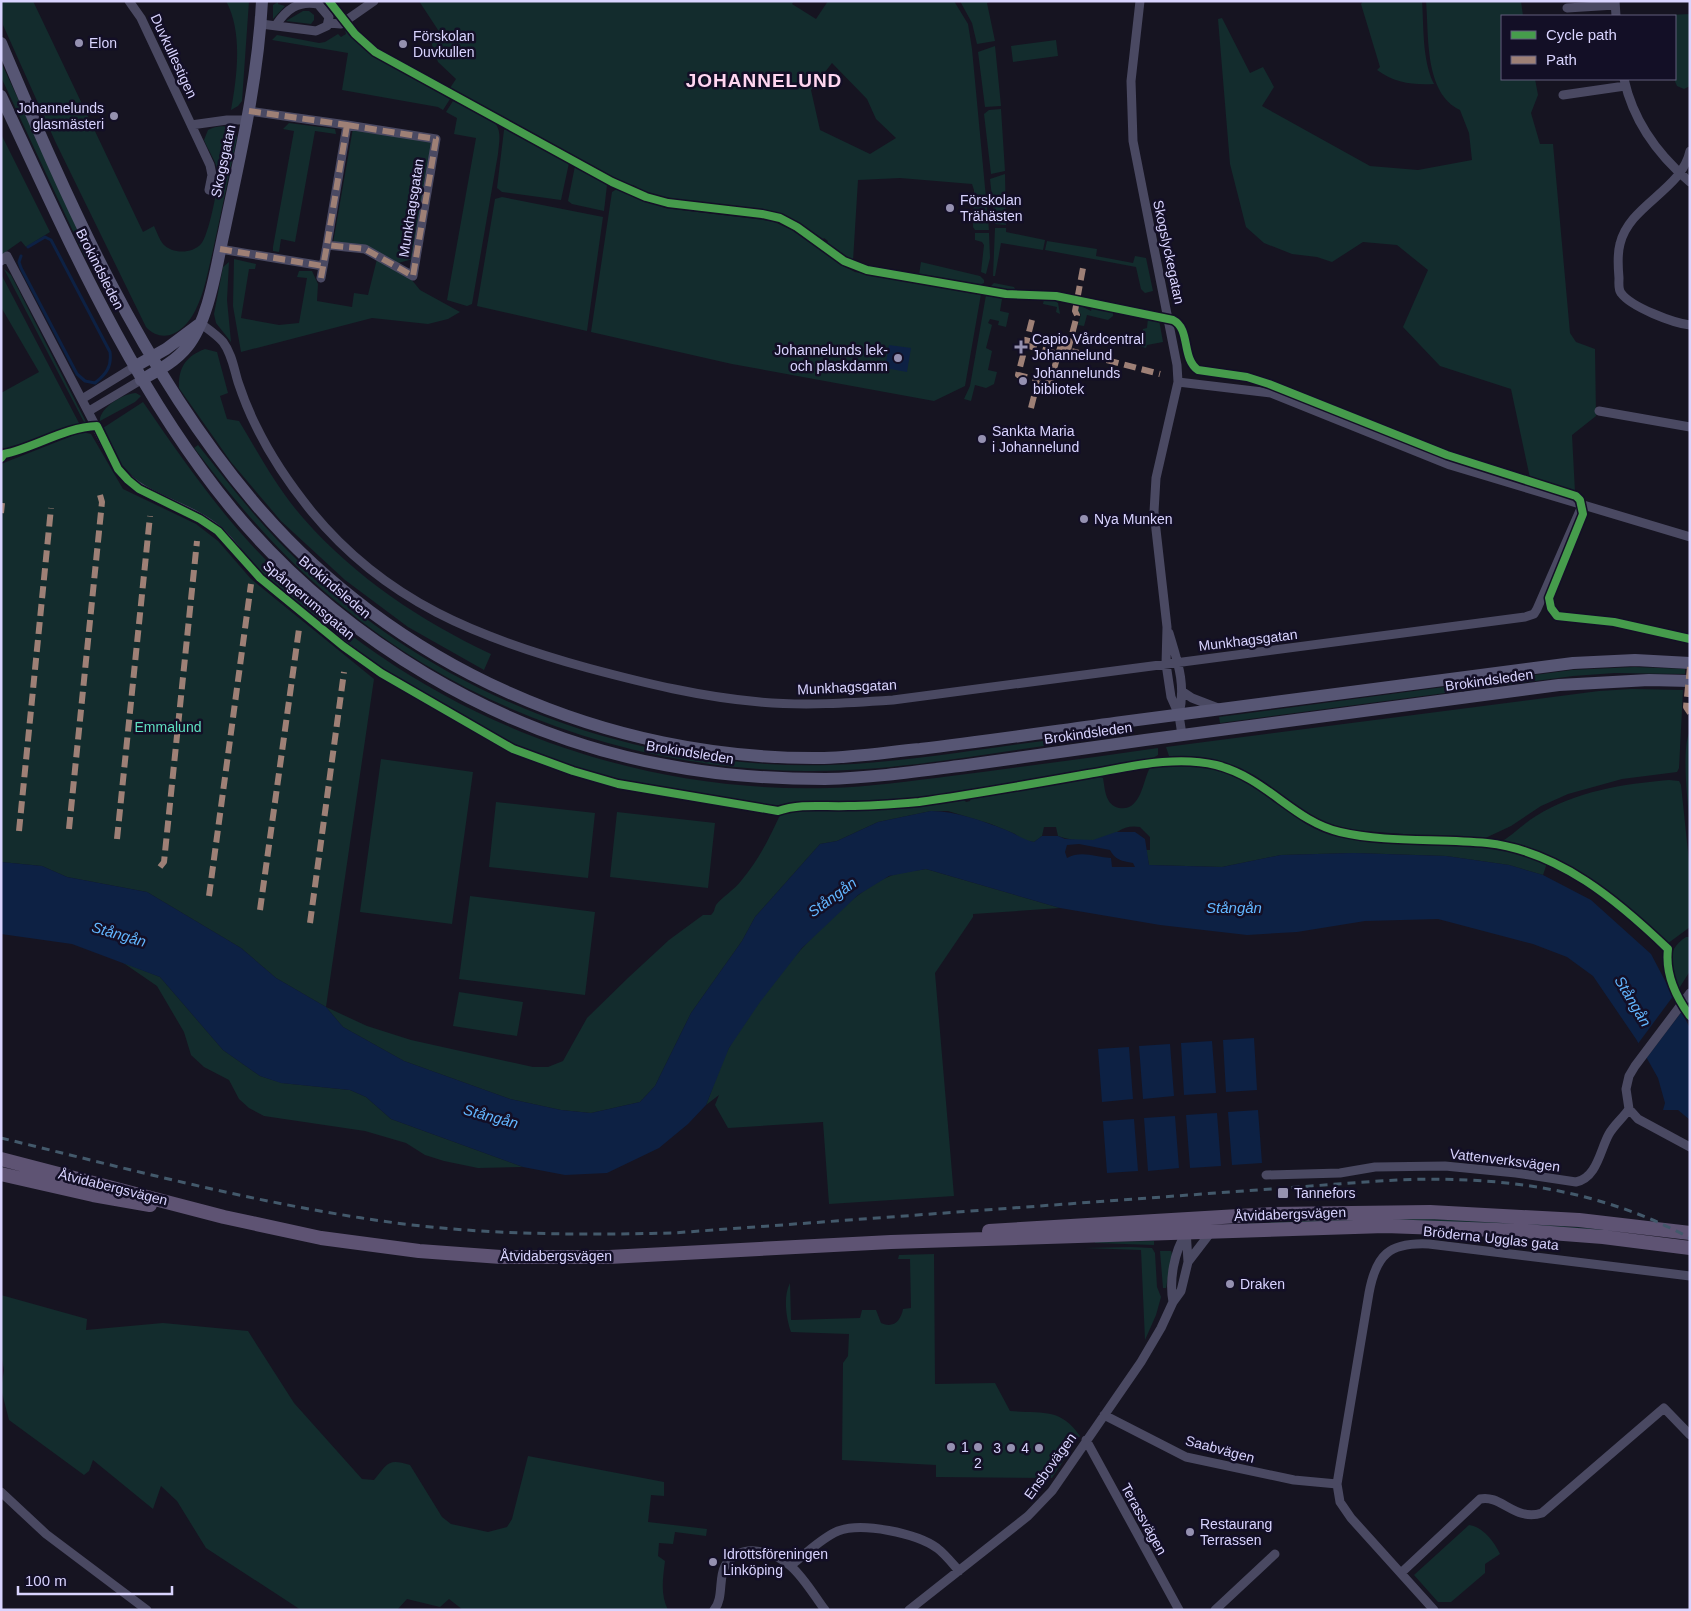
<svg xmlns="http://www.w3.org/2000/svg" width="1691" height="1611" viewBox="0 0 1691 1611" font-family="Helvetica,sans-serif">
	<rect width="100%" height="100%" fill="#161421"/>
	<!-- green -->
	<path fill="#132c2d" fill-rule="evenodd" d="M1 1H33L143 232 154 226C157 232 159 239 163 244 172 254 192 254 201 244 209 235 219 184 218 172 216 161 208 150 204 140L208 130C216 126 228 124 235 131L237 138C229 175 221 213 213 250 208 270 205 291 196 309 187 329 165 347 146 327L55 141 3 25Z
		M226 1H249L242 101 238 106 231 110C237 76 243 32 226 1Z
		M419 1H794L792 4 816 19 828 1H954L968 24 972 49 989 230H975L973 227 974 190 972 184 900 178 858 180 853 261 827 243 828 241 824 238 823 239 785 215 772 211 677 201 636 189 637 187 633 185 631 187 619 180 450 88 456 79 438 62 431 42 440 33ZM832 63 867 99 876 119 896 138 870 154 820 130 811 90Z
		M960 1H992L987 3 995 41 977 44 972 23Z
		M1363 1H1422C1424 28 1422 60 1434 84 1412 85 1395 83 1377 70L1380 67 1361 4Z
		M1426 1H1521L1523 16H1502V79H1535L1538 95 1531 113 1540 144H1553L1570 333 1576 342 1595 349 1596 416 1572 435 1575 492 1530 478 1511 389 1440 366 1403 327 1428 270 1397 245 1363 242 1332 262 1317 257 1292 254 1264 243 1246 227 1230 164 1218 19 1222 18 1250 73 1263 67 1274 87 1262 106 1370 166 1418 170 1472 160 1469 133 1460 110C1424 93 1429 35 1426 1Z
		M278 2V4L285 6 273 19V5Z
		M303 11H309L314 15V20L311 24 286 21Z
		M1690 14V86L1684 89 1677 86 1674 79 1675 16 1669 15Z
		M345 30 369 53 450 99 443 110 438 107 342 90 348 53 272 40 277 35 319 43 325 42 338 34 341 37 346 34Z
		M1056 40 1058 56 1013 62 1011 46Z
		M995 46 1001 106 985 107 978 52Z
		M1 62 90 254 85 257 1 77Z
		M453 101 491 119C503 128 499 142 498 154L472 304 467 306 447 300 476 138 454 134 457 118 446 112Z
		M1001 109 1005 171 991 174 984 114 989 110Z
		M289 123 335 129 336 134 315 131 295 242 281 239 279 252 273 251V247L294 131 283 129Z
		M353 128 433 141 413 259 398 263 366 247 333 243Z
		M507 128 569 163 561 200 502 192 497 188 504 130Z
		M1 134 50 232 26 247 21 241 1 255Z
		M575 166 607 185 604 211 572 204 568 201Z
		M1005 174 1006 225 995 224 990 179Z
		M617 189 665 208 772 221 792 230 843 266 855 272 981 294 965 386 934 401 732 364 591 332 612 192Z
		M502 197 603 217 587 331 477 306 495 199Z
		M995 228H1006V232L1045 240 1043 250 1001 243 995 276H993Z
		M975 233H989L990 258 986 274 981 272 984 245 982 242 975 240Z
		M1047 241 1097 249 1096 256 1133 263 1135 256 1146 258 1153 291 1145 293 1141 289 1136 267 1045 250Z
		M234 259 256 264 255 269H249L241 318 279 325 299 323 307 278 297 277 299 271H312L318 284 317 301 352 307 354 293 368 295 377 259 411 279 420 290 460 312 448 319 428 324 372 318 241 352 233 306Z
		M229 262 227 300 231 342 216 323 214 314 223 267Z
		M921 262 980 276 984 280V283L979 285 919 275Z
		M4 269 11 275 87 424H85Z
		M1 274 80 425C64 431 16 455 1 447V393L39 372 1 307Z
		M994 283 1014 287 1015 289 1011 291 990 287Z
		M989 293 1013 299H1002L1000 311 1009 313 1006 327 998 325 999 321 990 319 988 323 992 325 986 348 992 351 988 370 997 372 994 384 986 388 975 385 971 401 964 399 970 386 986 295Z
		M1044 299 1054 300 1058 303 1060 314 1056 312 1057 307 1043 304Z
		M1079 305 1091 311 1092 307 1113 311V316L1108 320 1087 315 1084 326 1078 325 1081 314 1076 311Z
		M1148 318 1159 320 1163 342 1147 345 1146 348 1139 346 1143 329 1147 328Z
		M205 349 217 352 228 393 220 396 227 419 239 421C259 454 278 490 304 519 356 578 421 621 491 654L484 670 408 627 345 580 281 521 231 462 179 388C178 368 186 356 205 349Z
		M136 393 141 396 135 402 100 421C99 408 124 393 136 393Z
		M143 402C181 457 218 511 264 558 410 710 619 794 829 788 870 787 911 781 951 776 1020 767 1089 758 1158 748V755L1146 762 918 800 852 805 802 803 776 807 653 789 576 768 514 745 384 671 265 576 230 537 141 485 122 465 103 428Z
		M82 432 91 434 123 489 196 524 218 541 251 579 374 679 326 1007 367 1026 411 1040 533 1067H548L563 1061 587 1018 629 977 669 940 703 915H711C715 911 714 909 716 905 721 898 735 889 741 881 758 861 769 839 780 815L792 809 873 808 921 805 962 798 966 802 970 801 972 796 1094 775 1103 778C1105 789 1105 805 1119 808 1142 812 1143 778 1150 768 1190 755 1236 770 1269 793 1290 808 1308 826 1333 833 1354 839 1376 839 1398 840 1449 843 1500 844 1547 863L1543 875 1509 865 1446 856 1354 853 1281 855 1222 867 1149 865 1146 850H1150V837L1140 827C1123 824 1117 834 1102 839 1089 843 1070 840 1058 836L1056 827H1044L1042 836 1034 842 1022 840 1015 834 991 824 948 811H931L878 822 837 841 820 844 755 917 742 941 691 1013 655 1086 640 1102 591 1113 561 1110 510 1099 404 1061 343 1027 326 1007 276 978 241 948 147 892 67 877 42 866 1 862V464Z
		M198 445C227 481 255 518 288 551 431 694 628 770 829 765 901 763 973 750 1043 741L1044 746C965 757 885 772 805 771 638 769 473 713 343 607 286 562 239 507 195 449L194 448Z
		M1634 667 1685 669V674L1615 673 1573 676 1220 723 1219 717 1572 670Z
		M1632 689 1683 690 1679 768 1677 772 1622 779 1568 794 1541 806 1511 826 1481 840 1339 829 1313 819 1272 789 1239 769 1218 762 1174 758 1169 756 1166 747 1599 691Z
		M1690 731V826C1688 806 1681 747 1690 731Z
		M381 759 473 772 452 924 360 912Z
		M1669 780 1679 781 1681 785 1690 871V927L1667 944C1623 902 1561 852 1499 843 1512 836 1523 824 1536 816 1576 791 1623 784 1669 780Z
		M496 802 595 813 588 878 489 867Z
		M617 812 715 823 708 888 610 877Z
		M926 869 1060 908 973 914V917L935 973 954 1196 829 1204 823 1122 728 1128 715 1105 719 1095 706 1105C714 1086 719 1065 729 1048 757 996 835 900 888 877 899 872 914 871 926 869Z
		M470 896 595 912 585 995 459 979Z
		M1686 937H1690V971L1678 990C1670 970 1664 951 1686 937Z
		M122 962 160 977 223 1050 260 1076 282 1083 350 1090 366 1097 391 1119 523 1167 478 1168 444 1161 425 1155 406 1143 365 1131 264 1116 249 1108 239 1099 229 1080 204 1067 191 1055 184 1032 157 986Z
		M459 992 523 1002 517 1036 453 1026Z
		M1358 1218 1491 1220 1612 1230V1232L1204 1226Z
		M1154 1241V1245L1095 1243V1242Z
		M1131 1247 1152 1248 1155 1253 1157 1287 1161 1297 1156 1315 1145 1340 1141 1250 1084 1248Z
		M1160 1251H1171L1172 1254 1166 1288H1163Z
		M934 1254 935 1384 995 1383 1010 1411C1042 1414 1060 1407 1080 1436L1052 1478 936 1477V1465L842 1460 843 1363 848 1356 849 1334 791 1332C786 1318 783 1296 790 1283L791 1320 860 1318 862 1310H876L881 1323C894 1329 901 1320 903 1309L911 1308 910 1259H898L899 1255Z
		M1 1295 87 1319 86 1330 163 1323 248 1331 294 1403 362 1479 374 1480C388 1463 388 1458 410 1465L442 1517 451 1524 488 1532 507 1527 512 1519 528 1456 664 1482V1496L651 1495 648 1522 707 1529 706 1536 675 1532 673 1544 659 1543 658 1556 665 1561C663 1578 660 1594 668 1610H463L449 1599 440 1607 407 1599 397 1610H301L206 1548 177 1501 161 1486 153 1509 93 1460 89 1471 84 1475 9 1420 1 1389 4 1370 1 1354Z
		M1469 1525C1483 1527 1494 1541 1500 1554L1485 1564V1573L1451 1602H1438L1414 1575Z"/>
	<!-- water -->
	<path fill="#0d2144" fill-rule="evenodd" d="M889 345 911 348 907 372 885 368Z
		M931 811C957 811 982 821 1006 830 1016 834 1023 840 1034 842L1042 836H1058L1065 839 1093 840 1116 832H1135L1145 839 1149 865 1222 867 1281 855 1354 853 1446 856 1509 865 1543 875 1591 900 1651 954 1690 1028V1120L1678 1110H1663L1665 1103 1658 1078 1636 1039 1593 976 1567 957 1533 944 1438 919 1365 921 1297 932 1247 935 1160 925 1060 908 926 869 889 876 858 895 802 948 760 1002 729 1048 706 1105 688 1124 659 1148 607 1173 565 1175 523 1167 391 1119 366 1097 350 1090 281 1083 260 1076 223 1050 160 977 72 944 1 934V862L42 866 67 877 147 892 241 948 276 978 326 1007 343 1027 404 1061 510 1099 561 1110 591 1113 640 1102 655 1086 691 1013 742 941 755 917 820 844 837 841 878 822ZM1079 844 1110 850C1115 860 1122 861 1133 863L1135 867H1112L1111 858C1096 857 1081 850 1067 858L1065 852 1067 845Z
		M1254 1038 1257 1090 1226 1092 1223 1040Z
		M1212 1041 1216 1093 1184 1095 1181 1043Z
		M1170 1044 1174 1096 1143 1099 1139 1046Z
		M1129 1047 1133 1099 1102 1102 1098 1049Z
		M1258 1110 1262 1163 1232 1165 1228 1112Z
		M1217 1113 1221 1166 1190 1168 1186 1115Z
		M1175 1116 1179 1168 1148 1171 1144 1118Z
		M1134 1119 1138 1171 1107 1173 1103 1121Z"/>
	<!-- pier -->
	<path fill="#161421" d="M1674 995 1683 1010 1645 1060 1637 1045Z"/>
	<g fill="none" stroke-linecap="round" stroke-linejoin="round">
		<!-- stream -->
		<path stroke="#0d2144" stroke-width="3" d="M21 256 19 262 21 268 77 374 85 381 95 383C106 374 112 367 110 352L51 240 45 237 28 247"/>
		<!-- street -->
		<path stroke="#4a4962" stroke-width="9" d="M129 1 141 18 210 165 212 175 209 190
			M1140 1 1131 81 1133 141 1177 365 1178 382 1156 478 1154 512 1167 627 1166 664 1171 697 1179 715 1182 735
			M1615 1 1616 16
			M1567 8 1615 5
			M328 23 341 24 374 1
			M261 24 316 31 327 26 329 17 318 4C298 0 286 10 276 25
			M1624 79C1633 120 1658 155 1690 182
			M1563 95 1625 86
			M249 111 347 125
			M191 125 227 120H247
			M347 125 436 139 413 276 365 249 327 245Z
			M1690 151C1682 190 1629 205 1620 244 1617 255 1618 267 1619 278 1619 283 1618 289 1621 293 1631 307 1673 323 1690 325
			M220 249 323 266
			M1 261 7 256 118 469C145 500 187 504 218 530 234 544 245 564 261 579 299 612 340 643 381 673
			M321 278 327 245
			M200 323C208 329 217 335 223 342 232 354 234 369 238 382 243 397 249 412 256 426 271 457 291 486 312 512 386 602 479 638 588 668 644 683 701 697 760 702 804 706 849 703 893 700L1525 617 1534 614 1537 609 1582 506
			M1178 382 1271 393 1450 465 1690 537
			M82 399 134 367
			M89 411 141 380
			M1599 411 1690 427
			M1169 633C1178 663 1186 684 1179 715
			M1183 692 1192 698 1218 708
			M1690 993 1635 1066 1629 1076 1626 1089 1629 1109 1638 1119 1690 1147
			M1266 1175 1340 1173 1375 1167 1445 1166 1516 1173 1576 1182C1597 1178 1600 1150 1609 1134 1614 1125 1623 1118 1629 1109
			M1188 1262 1211 1232
			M1173 1302C1169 1280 1174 1252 1186 1233
			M1104 1415 1186 1457 1294 1480 1337 1484
			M1086 1440 1179 1610
			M1 1492 46 1534 147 1610
			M791 1565C805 1555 821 1538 838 1531 862 1522 916 1533 937 1548 945 1554 952 1563 959 1571
			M1401 1573 1480 1499C1501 1494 1515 1522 1542 1513L1664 1408 1690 1435
			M714 1610C724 1598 718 1579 725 1566 731 1555 743 1550 755 1551 792 1554 805 1583 825 1610
			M909 1610 1028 1516 1052 1491 1141 1362 1161 1328 1173 1302 1181 1291 1188 1262 1186 1229
			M1215 1610 1275 1554
			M1434 1610 1351 1518 1340 1502 1337 1484 1369 1293C1376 1255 1389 1242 1429 1244L1690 1276"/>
		<!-- secondary -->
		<path stroke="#575674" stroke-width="12" d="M1 43C68 202 140 367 252 500 392 667 607 761 824 758 856 757 888 752 920 749 988 741 1055 731 1122 722 1272 702 1422 682 1573 663L1635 660 1690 663
			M1 96C68 239 131 386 232 509 339 638 499 735 665 765 717 775 772 779 825 779 872 778 920 771 967 765 1026 757 1086 748 1145 740 1283 721 1421 704 1559 685L1649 680 1690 681
			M134 367 166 349 198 325
			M141 380C157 371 175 362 187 347 209 320 216 267 224 232 240 156 258 80 262 1"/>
		<!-- primary -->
		<path stroke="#5e5373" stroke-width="14" d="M1 1159 224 1217 321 1238 419 1251 501 1257H609L891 1242 1385 1226 1524 1231 1603 1237 1690 1248
			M1 1174 93 1195 150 1205
			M989 1231 1272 1214 1430 1212 1579 1220 1690 1233"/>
		<!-- rail -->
		<path stroke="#43596b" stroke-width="3" stroke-dasharray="8 6" stroke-linecap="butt" d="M1 1138C137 1171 273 1208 412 1225 499 1235 586 1235 673 1233L1379 1181C1487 1174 1594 1186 1690 1238"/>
		<!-- quiet -->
		<path stroke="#9e8076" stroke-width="6" stroke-dasharray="12 6" stroke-linecap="butt" d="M249 111 347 125
			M347 125 436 139 413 276 365 249 327 245Z
			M220 249 323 266
			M321 278 327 245
			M1032 320 1018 375 1038 380
			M1025 345 1058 354
			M1068 350 1077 315 1075 311 1083 268
			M1031 408 1038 380 1050 383 1060 348 1160 374
			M1 513 2 503
			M1690 667 1686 707 1690 713
			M69 829 102 502 100 495
			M19 831 51 508
			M117 839 150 516
			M160 867 164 862 197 541
			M209 896 251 584
			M260 910 299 629
			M310 923 344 672"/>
		<defs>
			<path id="cycleway" d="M329 1 355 34 375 52 612 182 646 197 668 203 762 214 780 218 797 227 844 261 867 270 1006 294 1056 296 1173 320C1191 329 1181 358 1198 370L1247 377 1269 384 1447 455 1576 496 1580 500 1583 514 1549 598 1551 608 1557 616 1614 622 1690 639
				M1 458 4 454C34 448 65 427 97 426L118 469 128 480 139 489 200 519 218 531 260 578 343 646 381 673 513 749 573 771 618 784 778 811C801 803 824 807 848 806 872 806 896 804 919 802 976 794 1032 784 1088 774 1129 767 1175 755 1216 765 1267 778 1293 821 1340 832 1387 843 1439 838 1487 843 1559 851 1618 901 1668 949 1665 973 1676 997 1690 1016"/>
		</defs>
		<!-- cycleway casing -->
		<use href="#cycleway" stroke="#130f26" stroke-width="11"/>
		<!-- cycleway -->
		<use href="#cycleway" stroke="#469c4c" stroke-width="8"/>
	</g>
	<!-- markers -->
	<g fill="#9591b1" stroke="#130f26" stroke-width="2">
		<circle cx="79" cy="43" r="5"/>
		<circle cx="403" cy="44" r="5"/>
		<circle cx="114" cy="116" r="5"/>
		<circle cx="950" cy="208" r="5"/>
		<path d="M1018.5 339.5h5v5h5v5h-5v5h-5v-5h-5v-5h5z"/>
		<circle cx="898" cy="358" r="5"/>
		<circle cx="1023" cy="381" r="5"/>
		<circle cx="982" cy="439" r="5"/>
		<circle cx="1084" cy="519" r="5"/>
		<rect x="1277" y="1187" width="12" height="12" rx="2.5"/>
		<circle cx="1230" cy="1284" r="5"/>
		<circle cx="951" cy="1447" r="5"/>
		<circle cx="978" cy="1447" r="5"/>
		<circle cx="1011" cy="1448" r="5"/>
		<circle cx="1039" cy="1448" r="5"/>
		<circle cx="1190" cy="1532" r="5"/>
		<circle cx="713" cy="1562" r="5"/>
	</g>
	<g text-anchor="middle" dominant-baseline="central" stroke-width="5" stroke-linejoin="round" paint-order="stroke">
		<!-- poi labels -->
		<g font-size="14" fill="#d9d4ff" stroke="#130f26" text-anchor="start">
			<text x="413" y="36">Förskolan<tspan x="413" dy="16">Duvkullen</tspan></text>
			<text x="89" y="43">Elon</text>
			<text x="104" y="108" text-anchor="end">Johannelunds<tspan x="104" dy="16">glasmästeri</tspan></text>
			<text x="960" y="200">Förskolan<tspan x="960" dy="16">Trähästen</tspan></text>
			<text x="1032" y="339">Capio Vårdcentral<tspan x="1032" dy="16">Johannelund</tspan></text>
			<text x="888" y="350" text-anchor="end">Johannelunds lek-<tspan x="888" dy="16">och plaskdamm</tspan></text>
			<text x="1033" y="373">Johannelunds<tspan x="1033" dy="16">bibliotek</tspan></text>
			<text x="992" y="431">Sankta Maria<tspan x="992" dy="16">i Johannelund</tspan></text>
			<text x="1094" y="519">Nya Munken</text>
			<text x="1294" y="1193">Tannefors</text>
			<text x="1240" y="1284">Draken</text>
			<text x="961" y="1447">1</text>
			<text x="1001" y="1448" text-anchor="end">3</text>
			<text x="1029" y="1448" text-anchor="end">4</text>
			<text x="978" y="1463" text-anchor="middle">2</text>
			<text x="1200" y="1524">Restaurang<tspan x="1200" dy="16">Terrassen</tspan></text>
			<text x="723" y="1554">Idrottsföreningen<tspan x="723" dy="16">Linköping</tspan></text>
		</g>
		<!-- street labels -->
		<g font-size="14" fill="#d9d4ff" stroke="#130f26">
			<text transform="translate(174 56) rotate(65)">Duvkullestigen</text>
			<text transform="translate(223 161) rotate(-78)">Skogsgatan</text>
			<text transform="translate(411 208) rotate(-81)">Munkhagsgatan</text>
			<text transform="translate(1169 252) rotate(78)">Skogslyckegatan</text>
			<text transform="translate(100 269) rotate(63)">Brokindsleden</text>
			<text transform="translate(335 587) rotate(40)">Brokindsleden</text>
			<text transform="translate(309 600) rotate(40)">Spångerumsgatan</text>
			<text transform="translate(1248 640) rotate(-7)">Munkhagsgatan</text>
			<text transform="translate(1489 680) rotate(-8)">Brokindsleden</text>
			<text transform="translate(847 687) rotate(-3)">Munkhagsgatan</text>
			<text transform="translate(1088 733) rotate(-8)">Brokindsleden</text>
			<text transform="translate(690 752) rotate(9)">Brokindsleden</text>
			<text transform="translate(1505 1160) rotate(7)">Vattenverksvägen</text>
			<text transform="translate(113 1187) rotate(14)">Åtvidabergsvägen</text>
			<text transform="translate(1290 1214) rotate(-2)">Åtvidabergsvägen</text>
			<text transform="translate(1491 1238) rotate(6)">Bröderna Ugglas gata</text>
			<text x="556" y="1256">Åtvidabergsvägen</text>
			<text transform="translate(1220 1449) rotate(15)">Saabvägen</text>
			<text transform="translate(1050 1466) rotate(-54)">Ensbovägen</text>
			<text transform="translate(1144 1519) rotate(61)">Terassvägen</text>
		</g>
		<!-- park labels -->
		<g font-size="14" fill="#5fe0c0" stroke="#130f26">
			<text x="168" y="727">Emmalund</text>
		</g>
		<!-- water labels -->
		<g font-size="15" font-style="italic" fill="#62b6ff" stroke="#130f26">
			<text transform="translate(832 897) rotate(-36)">Stångån</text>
			<text x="1234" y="907">Stångån</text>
			<text transform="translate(119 934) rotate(16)">Stångån</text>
			<text transform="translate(1633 1001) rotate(59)">Stångån</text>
			<text transform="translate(491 1116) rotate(15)">Stångån</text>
		</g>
		<!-- district labels -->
		<g font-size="19" font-weight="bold" letter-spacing="1" fill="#ffd6f0" stroke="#130f26">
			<text x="764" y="80">JOHANNELUND</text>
		</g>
	</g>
	<!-- border -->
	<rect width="1691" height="1611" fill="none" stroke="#d9d4ff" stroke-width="5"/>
	<!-- legend -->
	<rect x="1501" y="15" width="175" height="65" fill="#130f26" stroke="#625e7d"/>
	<rect x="1511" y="31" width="25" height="8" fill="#469c4c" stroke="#625e7d"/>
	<text x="1546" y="40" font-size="15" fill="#d9d4ff">Cycle path</text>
	<rect x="1511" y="56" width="25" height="8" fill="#9e8076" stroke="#625e7d"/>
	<text x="1546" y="65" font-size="15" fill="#d9d4ff">Path</text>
	<!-- scale -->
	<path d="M18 1586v8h154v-8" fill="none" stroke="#d9d4ff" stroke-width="2.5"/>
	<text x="25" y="1586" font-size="15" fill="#d9d4ff" stroke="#130f26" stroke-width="4" paint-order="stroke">100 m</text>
</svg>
